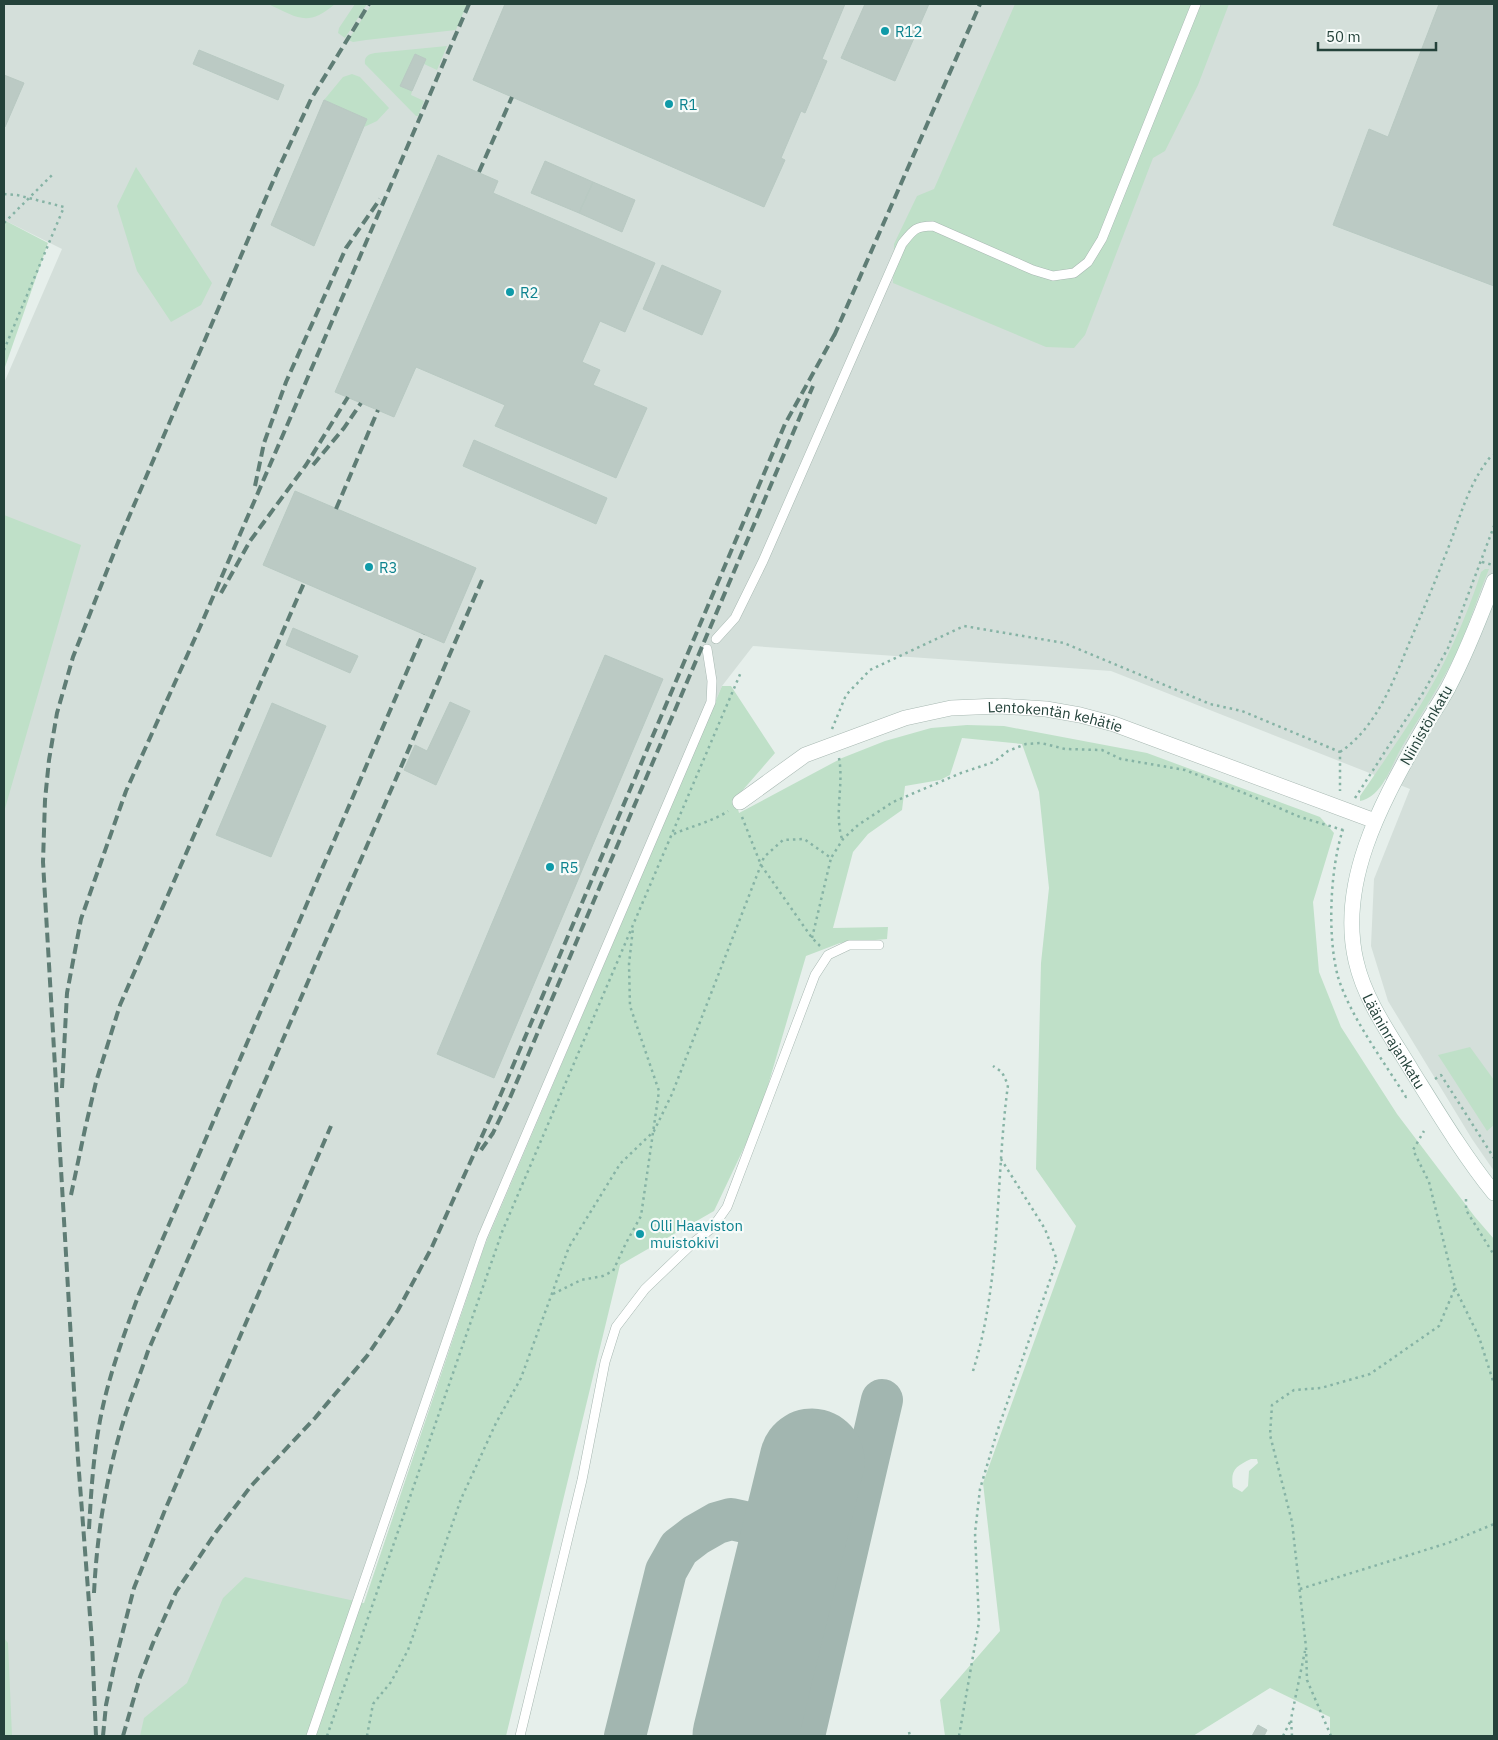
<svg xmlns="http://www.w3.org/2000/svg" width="1498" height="1740" viewBox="0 0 1498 1740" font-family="'IBM Plex Sans',sans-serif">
	<rect width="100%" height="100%" fill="#e6efeb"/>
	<!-- built -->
	<path fill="#d4dfda" d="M4 4H1494V1171L1472 1139 1388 1001 1371 946 1374 879 1410 789 1111 671 753 646 722 686 484 1247 316 1736H4V383L62 249 4 220Z"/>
	<!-- green -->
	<path fill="#bfe0c8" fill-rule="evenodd" d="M268 4H335C307 28 297 17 268 4Z
		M355 4H367L345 38 338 33 339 28Z
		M372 4H467L456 30 366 40 353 42 348 40Z
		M1015 4H1229L1198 85 1165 151 1153 158 1085 335 1074 348 1046 347 893 283 894 244 917 196 934 189Z
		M447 46 437 70 424 64 426 59 415 54 401 86 412 91 411 95 424 101 418 116H416L365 64C364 57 368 54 375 53Z
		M352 74 360 77 389 108 377 121 364 127 367 119 324 100 343 77Z
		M136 167 212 283 201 305 171 322 137 271 117 206Z
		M4 220 48 243 4 370Z
		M4 515 81 545 4 812Z
		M1485 569H1489C1478 596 1469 625 1457 652 1441 684 1421 714 1403 745 1391 764 1384 796 1360 801V796C1393 748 1428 699 1452 646 1463 623 1473 597 1481 572Z
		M722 686H731L775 753 735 799 739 813 842 758 885 741 931 728 967 725 1004 726 1147 753 1320 817 1334 833 1313 902 1319 972 1341 1027 1397 1114 1475 1217 1494 1239V1736H1330V1717L1270 1688 1193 1736H945L940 1700 1000 1631 983 1483 1076 1226 1036 1169 1041 963 1049 888 1039 792 1022 744 962 738 950 775 940 780 905 786 902 810 868 834 853 852 833 928 888 927 887 939 840 943 806 956 759 1116 714 1211 620 1265 506 1736H140L144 1718 187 1683 223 1598 245 1577 364 1603 484 1247ZM1251 1459H1257L1258 1463 1249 1471 1248 1486 1242 1492 1233 1487C1230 1470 1236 1466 1251 1459Z
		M1470 1047 1494 1080V1125L1487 1131 1438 1055Z
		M4 1638 8 1643 12 1736H4Z"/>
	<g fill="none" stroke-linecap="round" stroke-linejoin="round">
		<!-- taxiway -->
		<path stroke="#a2b6b0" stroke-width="42" d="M625 1736 666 1571 679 1548 696 1535 717 1523 731 1519 794 1533
			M804 1736 882 1400"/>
		<!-- runway -->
		<path stroke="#a2b6b0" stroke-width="105" d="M745 1736 812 1461"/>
	</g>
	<!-- building -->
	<path fill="#bbcac4" stroke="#b8c9c2" d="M505 4H845L822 59 827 61 805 113 801 111 781 158 785 160 764 207 473 80Z
		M865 4H929L895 81 841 58Z
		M1439 4H1494V286L1333 225 1369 129 1388 137Z
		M199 50 284 85 278 100 193 64Z
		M415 54 426 59 412 91 400 86Z
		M4 75 24 83 5 127 4 126Z
		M324 100 367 119 314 246 271 225Z
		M438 155 498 181 493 193 655 263 625 332 600 321 582 362 600 370 593 385 647 408 616 478 495 426 505 405 416 367 394 417 335 392Z
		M545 161 593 182 579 213 531 193Z
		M593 182 635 200 622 232 579 213Z
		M662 265 721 291 702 335 643 309Z
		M474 440 607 498 596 524 463 466Z
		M295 491 476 568 444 643 263 565Z
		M293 628 358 656 350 673 286 645Z
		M605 655 663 679 494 1078 437 1054Z
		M450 702 470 711 436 785 404 770 415 745 427 751Z
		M272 703 326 726 271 857 216 835Z
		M1258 1725 1267 1730 1264 1736H1252Z"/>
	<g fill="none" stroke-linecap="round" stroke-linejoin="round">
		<defs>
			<path id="lane" d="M716 639 735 618 763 561 902 244C913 230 915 226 933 226L1033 270 1053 276 1074 273 1088 262 1102 239 1196 4
				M311 1736 482 1238 711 702 712 681 707 649
				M520 1736 582 1480 605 1362 616 1327 645 1289 693 1243 713 1227 727 1207 815 975 828 955 849 945H879"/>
			<g id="street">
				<path id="s1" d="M740 802 805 755 905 718 951 708 999 706 1046 709 1080 715 1114 724 1375 821"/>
			</g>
			<g id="secondary">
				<path id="s2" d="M1494 581C1480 618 1466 654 1448 688 1438 706 1426 723 1417 740 1380 806 1338 883 1356 961 1365 1001 1391 1036 1412 1071 1437 1111 1464 1156 1494 1193"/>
			</g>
		</defs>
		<!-- lane casing -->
		<use href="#lane" stroke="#a8b8b2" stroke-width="10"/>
		<!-- street casing -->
		<use href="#street" stroke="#a8b8b2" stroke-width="16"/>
		<!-- secondary casing -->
		<use href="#secondary" stroke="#a4bbb3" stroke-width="16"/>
		<!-- path -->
		<path stroke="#86b3a5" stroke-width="2.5" stroke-dasharray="2.5 4" stroke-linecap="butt" d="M4 194 17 195 64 207 4 350
			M4 223 53 174
			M1482 562 1493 565
			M832 729 846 695 870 670 964 626 1064 643 1210 704 1242 711 1340 752V791
			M1340 752C1379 726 1395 676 1413 634 1424 608 1435 582 1445 556 1460 520 1466 487 1491 456L1494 455
			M839 758C844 785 834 812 842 839
			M1355 798 1423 693 1448 648 1494 526
			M742 817 761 865 812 938 820 946
			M1343 829C1330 869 1327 936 1338 977 1350 1016 1384 1062 1406 1097L1409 1095
			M674 834C691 826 712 822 728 811
			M812 938 831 858
			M1435 1079 1441 1075 1494 1158
			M1466 1199V1210L1494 1255
			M1455 1288 1479 1337 1494 1384
			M553 1294 581 1280 603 1276 613 1271 626 1243 641 1216 659 1091 630 1006 629 964 633 928
			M973 1371C1002 1278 995 1181 1008 1085L1002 1072 993 1066
			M1300 1589 1448 1543 1494 1524
			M909 1732 910 1736
			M327 1736 502 1232 741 672
			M367 1736 373 1704 391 1682 408 1650 461 1499 496 1423 521 1378 569 1247 620 1164 654 1131 672 1094 764 857 783 840 804 839 831 858 843 839 858 825 893 802 961 773 994 762 1008 751 1026 744 1041 743 1065 749 1102 750 1121 759 1185 770 1244 793 1300 817 1343 830
			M959 1736 979 1622 975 1533 980 1489 997 1432 1057 1260 1045 1229 1001 1159
			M1283 1736 1291 1720
			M1292 1736 1291 1719 1305 1651
			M1331 1736 1307 1680 1306 1647 1292 1522 1270 1435 1272 1405 1294 1390 1321 1388 1370 1374 1439 1326 1455 1288 1429 1182 1413 1150 1424 1131"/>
		<!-- lane -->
		<use href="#lane" stroke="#fff" stroke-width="9"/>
		<!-- street -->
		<use href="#street" stroke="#fff" stroke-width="15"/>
		<!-- secondary -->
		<use href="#secondary" stroke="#fff" stroke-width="15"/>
		<!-- rail -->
		<path stroke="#5f7d75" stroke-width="4" stroke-dasharray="10 5" stroke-linecap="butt" d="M479 172 512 97
			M834 336 980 4
			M313 465 344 428 361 403
			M255 486 264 443 286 382 346 248 380 199
			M336 509 378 410
			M221 593 250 541 306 465 348 397
			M62 1088 67 993 81 919 126 791 200 627 469 4
			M481 1150 493 1133 509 1100 813 386
			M71 1195 85 1129 96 1082 120 1005 304 583
			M89 1529C91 1494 93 1460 99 1426 107 1380 123 1337 139 1294L423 634
			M94 1593C97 1532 107 1471 126 1413 133 1392 141 1372 148 1351L482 580
			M96 1736 92 1642 78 1459 43 862 45 800 49 760 57 713 73 657 119 540 277 172 311 99 369 4
			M103 1736 106 1705 115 1662 134 1588 165 1510 331 1126
			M123 1736 140 1677 153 1643 176 1592 216 1532 251 1486 315 1418 367 1356 398 1310 431 1249 501 1094 785 424 837 330"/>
	</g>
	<!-- markers -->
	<g fill="#0f9aa8" stroke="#f7fbf9" stroke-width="2">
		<circle cx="885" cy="31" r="5"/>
		<circle cx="669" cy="104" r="5"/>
		<circle cx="510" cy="292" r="5"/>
		<circle cx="369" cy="567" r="5"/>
		<circle cx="550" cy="867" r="5"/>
		<circle cx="640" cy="1234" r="5"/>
	</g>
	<g text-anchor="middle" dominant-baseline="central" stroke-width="4.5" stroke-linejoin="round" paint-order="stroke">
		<!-- culture labels -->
		<g font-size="15" fill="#0d838f" stroke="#f7fbf9" text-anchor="start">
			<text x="895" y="31">R12</text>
			<text x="679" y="104">R1</text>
			<text x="520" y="292">R2</text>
			<text x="379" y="567">R3</text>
			<text x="560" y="867">R5</text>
			<text x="650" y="1225">Olli Haaviston<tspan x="650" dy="17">muistokivi</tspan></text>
		</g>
		<!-- street labels -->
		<g font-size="15" fill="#24423a" stroke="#f7fbf9">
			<text stroke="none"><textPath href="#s1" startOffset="339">Lentokentän kehätie</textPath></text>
			<text transform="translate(1426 725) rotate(-60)">Niinistönkatu</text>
			<text stroke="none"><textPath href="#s2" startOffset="501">Lääninrajankatu</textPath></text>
		</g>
	</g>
	<!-- border -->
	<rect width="1498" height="1740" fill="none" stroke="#24423a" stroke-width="10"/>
	<!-- scale -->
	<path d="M1318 42v8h118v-8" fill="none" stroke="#24423a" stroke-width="2.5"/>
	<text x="1326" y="42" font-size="15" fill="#24423a" stroke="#f7fbf9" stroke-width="4" paint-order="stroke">50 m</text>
</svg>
